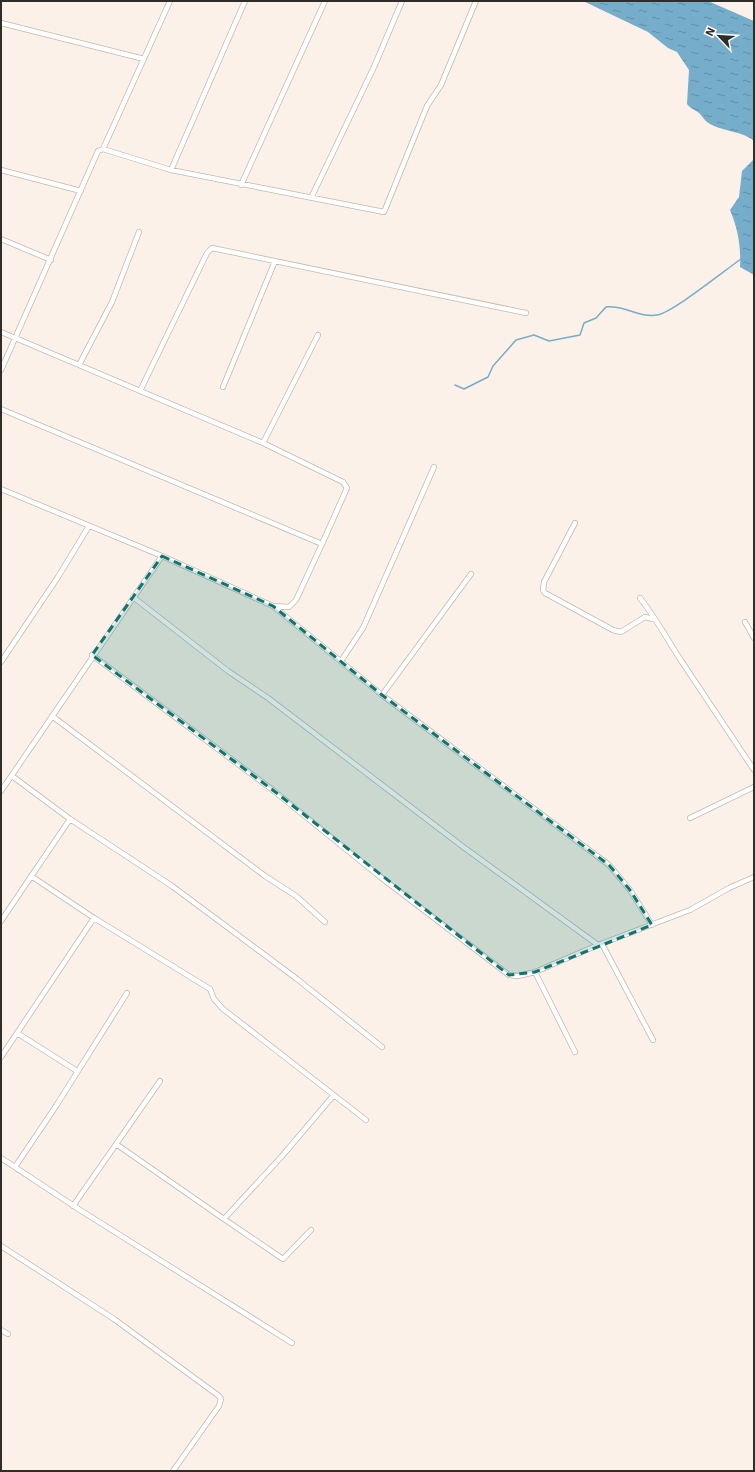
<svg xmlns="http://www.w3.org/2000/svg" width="755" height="1472" viewBox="0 0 755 1472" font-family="'IBM Plex Sans',sans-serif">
	<defs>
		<pattern id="water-ripples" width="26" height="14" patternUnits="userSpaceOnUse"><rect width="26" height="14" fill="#76adcb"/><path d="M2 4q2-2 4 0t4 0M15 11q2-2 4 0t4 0" fill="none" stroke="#618da5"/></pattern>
	</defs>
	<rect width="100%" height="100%" fill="#fbf1e8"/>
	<!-- water -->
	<path fill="url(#water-ripples)" d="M583 1H708L754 21V141C741 130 721 132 707 122 703 119 701 113 696 111 692 108 690 108 687 104L689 70 677 52 668 48 648 32Z
		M754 159V275L740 267C741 246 738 229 730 210L739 197 742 171Z"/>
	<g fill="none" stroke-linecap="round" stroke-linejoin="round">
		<!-- stream -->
		<path stroke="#76adcb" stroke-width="1.5" d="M455 385 464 389 488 377 493 366 516 340 534 335 549 341 580 335 584 323 596 318 606 307C625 305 639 318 657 315 672 313 725 270 741 259"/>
		<defs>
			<path id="street" d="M1 23 144 59
				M103 149 170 1
				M1 170 81 191
				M171 170 245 1
				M241 185 325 1
				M311 198 374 67 402 1
				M1 239 51 260
				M1 332 263 443 343 482 347 488 322 544
				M79 365 112 302 139 232
				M1 370 98 151 103 149 171 170 384 212 427 106 441 85 476 1
				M223 387 275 261
				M140 391 207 253 212 248 526 313
				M1 409 322 544 296 600 289 607 273 606 162 556 1 489
				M263 443 318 335
				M575 523 544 582 543 590 545 593 613 630 621 632 645 617 653 619
				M133 597 228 671 268 698 462 846 598 945
				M640 598C656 618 668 641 682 662 706 698 730 734 754 770
				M273 606 382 695 609 865 630 890 652 925
				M745 622 754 638
				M92 655 274 791 379 876 509 975 518 976 535 972 598 945 690 910 729 888 754 877
				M341 661 363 628 434 467
				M1 662 58 577 89 526
				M382 695 471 574
				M52 716 265 876 296 896 325 922
				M12 776 70 819 172 886 297 979 382 1047
				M1 791 162 556
				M690 818 754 787
				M31 876 94 918 210 989 214 999 223 1009 366 1120
				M1 921 70 819
				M602 944 653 1040
				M535 972 575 1052
				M17 1033 77 1071
				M1 1057 94 918
				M116 1144 224 1219 282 1156 333 1096
				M1 1158 80 1210 292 1343
				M15 1167 56 1106 127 993
				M73 1206 160 1081
				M224 1219 283 1259 311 1230
				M1 1246 114 1319 219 1396 221 1399 219 1406 173 1471
				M1 1330 8 1334"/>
		</defs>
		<!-- street casing -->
		<use href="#street" stroke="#c2b9b0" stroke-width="6"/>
		<!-- street -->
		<use href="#street" stroke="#fff" stroke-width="4.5"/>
	</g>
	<!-- marked area -->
	<path fill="#0f766e" fill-opacity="0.2" stroke="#0f766e" stroke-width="3" stroke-dasharray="8 5" stroke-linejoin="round" d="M162 556 273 606 382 695 609 865 630 890 652 925 535 972 509 975 274 791 92 655Z"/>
	<!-- border -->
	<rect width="755" height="1472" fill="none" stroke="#302d29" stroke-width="4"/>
	<!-- north arrow -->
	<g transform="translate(719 36) rotate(295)" stroke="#ffffff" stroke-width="3" paint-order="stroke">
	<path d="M0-3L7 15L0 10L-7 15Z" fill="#302d29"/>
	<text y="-6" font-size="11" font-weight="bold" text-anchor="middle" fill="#302d29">N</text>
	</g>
</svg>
